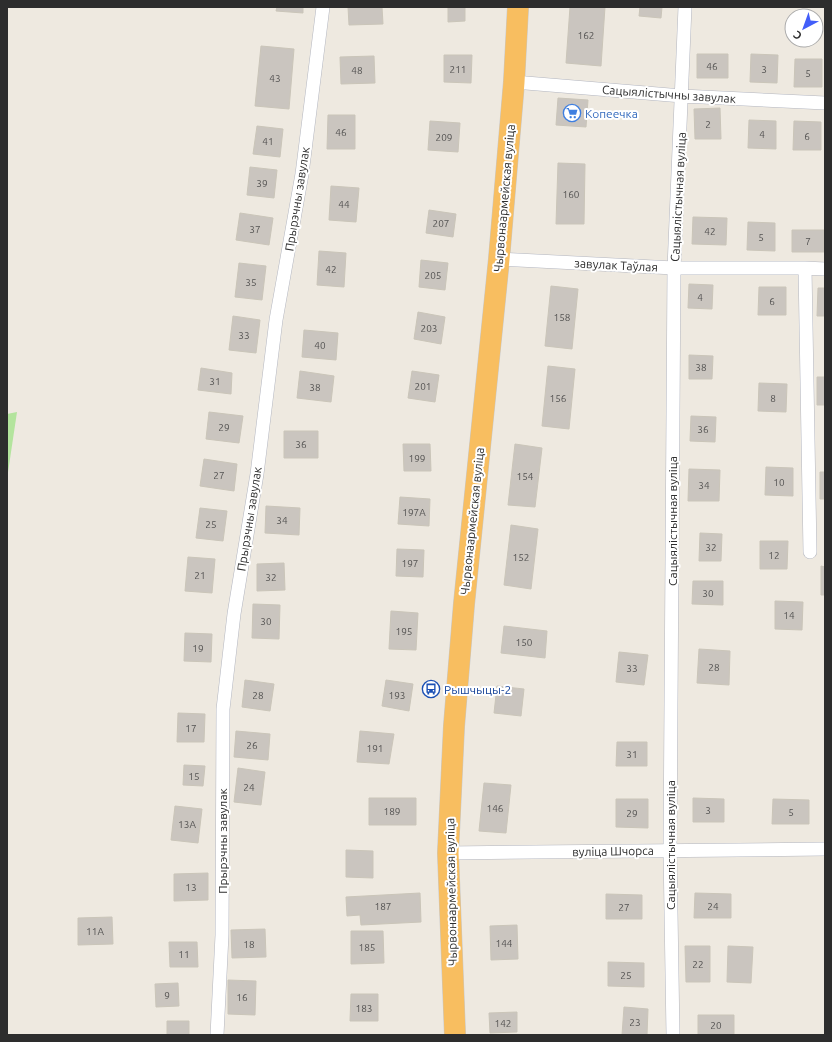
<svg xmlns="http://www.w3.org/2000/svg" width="832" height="1042" viewBox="0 0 832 1042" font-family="Ubuntu,sans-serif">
	<rect width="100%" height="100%" fill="#eee9e0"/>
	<!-- green -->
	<path fill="#b3e49d" d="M17 412 7 479V414Z"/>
	<!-- building -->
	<path fill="#cac5bf" stroke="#cac5b9" d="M277 7H303V13L276 11Z
		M348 7H382L383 24 349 25Z
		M448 7H465V21L448 22Z
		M570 7H605L601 66 566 63Z
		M640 7H662L661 18 639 16Z
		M261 46 294 49 289 109 255 106Z
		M697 54H728V78H697Z
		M751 54 778 55 777 83 750 82Z
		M444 55H472L471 83 444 82Z
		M374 56 375 83 341 84 340 57Z
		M795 59H822V87H794Z
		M558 98 588 100 586 127 556 125Z
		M720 108 721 139H695L694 109Z
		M328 115H355V149H327Z
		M749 120 776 121V149L748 148Z
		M430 121 460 123 458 152 428 150Z
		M794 121 821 122V150H793Z
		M257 126 283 129 280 157 253 154Z
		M558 163 585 164 584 224H556Z
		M250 167 277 170 274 198 247 195Z
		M331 186 359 188 356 222 329 220Z
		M429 210 456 214 453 237 426 233Z
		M240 213 273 218 269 245 236 240Z
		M693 217 727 218 726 245 692 244Z
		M748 222 775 223V251L747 250Z
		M792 230H824V252H792Z
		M319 251 346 253 344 287 317 285Z
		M421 260 448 263 445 290 419 287Z
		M239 263 266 266 262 300 235 297Z
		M689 284 713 285 712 309 688 308Z
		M551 286 578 289 572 349 545 346Z
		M759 287H786V315H758Z
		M818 288H825V316H817Z
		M418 312 445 317 441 344 414 339Z
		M233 316 260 320 256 353 229 350Z
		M304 330 338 333 336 360 302 357Z
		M689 355 713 356 712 379H689Z
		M548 366 575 369 569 429 542 426Z
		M201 368 232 373 231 394 198 390Z
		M300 371 334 376 331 402 297 398Z
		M412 371 439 375 435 402 408 398Z
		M817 377H825V405H817Z
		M759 383 787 384 786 412 758 411Z
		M209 412 243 416 239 443 206 439Z
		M691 416 716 417 715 442 690 441Z
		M284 431H318V458H284Z
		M403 444H430L431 471H404Z
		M515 444 542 448 535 507 508 505Z
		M204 459 237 464 234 491 200 486Z
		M766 467 793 468V496L765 495Z
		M689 469 720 470 719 501H688Z
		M820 472H825V499H820Z
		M400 497 430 499 429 526 398 524Z
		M266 506 300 508 299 535 265 533Z
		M200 508 227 511 223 541 196 538Z
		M511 525 538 529 531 589 504 585Z
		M700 533 722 534 721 561H699Z
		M760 541H788L787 569H760Z
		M397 549 424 550 423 577 396 576Z
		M188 557 215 559 212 593 185 591Z
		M284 563 285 590 257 591V564Z
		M821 566 825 567V595H821Z
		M693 581H723V605L692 604Z
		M775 601 803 602 802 630 775 629Z
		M253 604 280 605 279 639 252 638Z
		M391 611 418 613 416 650 389 649Z
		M504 626 547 631 545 658 501 653Z
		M185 633 212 634 211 662 184 661Z
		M699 649 730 651 729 685 697 683Z
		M619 652 648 655 644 685 616 682Z
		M245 680 274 684 270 711 242 707Z
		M386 680 413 684 409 711 382 706Z
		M497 686 524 689 521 716 494 713Z
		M178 713 205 714 204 742H177Z
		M236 731 270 734 268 760 234 757Z
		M360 731 394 734 389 764 357 762Z
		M617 742H647V766H616Z
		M184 765 205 766 203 786 183 785Z
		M238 768 265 772 261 805 234 802Z
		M484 783 511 785 506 833 479 831Z
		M369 798H416V825H369Z
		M693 798 724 799V822H693Z
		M616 799H648V828L616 827Z
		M773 799 809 800V824H772Z
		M175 806 202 809 198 843 171 840Z
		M346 850 373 851V878L346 877Z
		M208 873V900L174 901V874Z
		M420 893 421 922 361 925 360 915 347 916 346 897Z
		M695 893 731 894V918H694Z
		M606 894 642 895V919H606Z
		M112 917 113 944 78 945V918Z
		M517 925 518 959 491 960 490 926Z
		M265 929 266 957 232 958 231 930Z
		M351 931H383L384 963 351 964Z
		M169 942H197L198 967H170Z
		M685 946H710V982H686Z
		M728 946 753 947 751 983 727 982Z
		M608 962 644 963V987L608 986Z
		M228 980 256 981 255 1015 228 1014Z
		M178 983 179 1006 156 1007 155 984Z
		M351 994H378V1021H350Z
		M624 1007 648 1009 647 1035H622Z
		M517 1012V1032L490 1033 489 1013Z
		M698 1015H734V1035H698Z
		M167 1021H189V1035H167Z"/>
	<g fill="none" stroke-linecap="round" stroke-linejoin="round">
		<defs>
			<path id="minor" d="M514 82 682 96 825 103
				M499 259 674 268H805L825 269
				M805 268 810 552
				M448 853 825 849
				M217 1035 222 935 223 709 234 614 257 474 276 320 302 174 323 7
				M673 1035 670 850 674 268 685 7"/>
			<path id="trunk" d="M455 1035 448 853 454 726 464 604 499 259 514 82 518 7"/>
		</defs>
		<!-- minor casing -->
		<use href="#minor" stroke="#b3b6c0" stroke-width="14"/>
		<!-- trunk casing -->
		<use href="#trunk" stroke="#c8c8c8" stroke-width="22"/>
		<!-- minor -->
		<use href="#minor" stroke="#fff" stroke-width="13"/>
		<!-- trunk -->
		<use href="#trunk" stroke="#f8be60" stroke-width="21"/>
	</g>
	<!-- icons -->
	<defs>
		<symbol id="supermarket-ring" viewBox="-11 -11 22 22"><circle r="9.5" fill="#fff" stroke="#3f7fe0" stroke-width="1.5"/><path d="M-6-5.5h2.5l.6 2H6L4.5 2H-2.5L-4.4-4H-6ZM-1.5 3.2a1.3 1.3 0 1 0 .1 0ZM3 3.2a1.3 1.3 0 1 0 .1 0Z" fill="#3f7fe0"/></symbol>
		<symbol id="bus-ring" viewBox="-11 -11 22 22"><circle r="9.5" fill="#fff" stroke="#1a4fb4" stroke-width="1.5"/><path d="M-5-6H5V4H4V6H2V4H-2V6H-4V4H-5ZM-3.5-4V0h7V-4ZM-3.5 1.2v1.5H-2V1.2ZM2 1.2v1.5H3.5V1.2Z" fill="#1a4fb4"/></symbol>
	</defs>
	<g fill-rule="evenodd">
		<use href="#supermarket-ring" x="562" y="103" width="20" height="20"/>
		<use href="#bus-ring" x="421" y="679" width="20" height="20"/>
	</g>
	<g text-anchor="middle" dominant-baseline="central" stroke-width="4" stroke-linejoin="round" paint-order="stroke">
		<!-- number labels -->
		<g font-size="10" fill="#545352">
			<text x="586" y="35">162</text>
			<text x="712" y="66">46</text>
			<text x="458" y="69">211</text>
			<text x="764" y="69">3</text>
			<text x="357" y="70">48</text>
			<text x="808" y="73">5</text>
			<text x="275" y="78">43</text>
			<text x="708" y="124">2</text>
			<text x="341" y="132">46</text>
			<text x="762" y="134">4</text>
			<text x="807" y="136">6</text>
			<text x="444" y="137">209</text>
			<text x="268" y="141">41</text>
			<text x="262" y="183">39</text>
			<text x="571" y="194">160</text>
			<text x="344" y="204">44</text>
			<text x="441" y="223">207</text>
			<text x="255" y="229">37</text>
			<text x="710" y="231">42</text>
			<text x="761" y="237">5</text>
			<text x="808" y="241">7</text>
			<text x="331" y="269">42</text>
			<text x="433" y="275">205</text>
			<text x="251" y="282">35</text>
			<text x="700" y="297">4</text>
			<text x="772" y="301">6</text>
			<text x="562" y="317">158</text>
			<text x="429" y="328">203</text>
			<text x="244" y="335">33</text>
			<text x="320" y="345">40</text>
			<text x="701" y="367">38</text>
			<text x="215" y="381">31</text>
			<text x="423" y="386">201</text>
			<text x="315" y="387">38</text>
			<text x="558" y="398">156</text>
			<text x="773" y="398">8</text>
			<text x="224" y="427">29</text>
			<text x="703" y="429">36</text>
			<text x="301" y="444">36</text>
			<text x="417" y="458">199</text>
			<text x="219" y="475">27</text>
			<text x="525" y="476">154</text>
			<text x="779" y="482">10</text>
			<text x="704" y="485">34</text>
			<text x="414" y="512">197А</text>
			<text x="282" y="520">34</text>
			<text x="211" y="524">25</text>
			<text x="711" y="547">32</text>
			<text x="774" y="555">12</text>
			<text x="521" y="557">152</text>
			<text x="410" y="563">197</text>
			<text x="200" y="575">21</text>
			<text x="271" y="577">32</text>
			<text x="708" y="593">30</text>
			<text x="789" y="615">14</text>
			<text x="266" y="621">30</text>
			<text x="404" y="631">195</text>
			<text x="524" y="642">150</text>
			<text x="198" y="648">19</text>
			<text x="714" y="667">28</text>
			<text x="632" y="668">33</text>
			<text x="258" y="695">28</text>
			<text x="397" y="695">193</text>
			<text x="191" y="728">17</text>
			<text x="252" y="745">26</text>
			<text x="375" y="748">191</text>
			<text x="632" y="754">31</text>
			<text x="194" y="776">15</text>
			<text x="249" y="787">24</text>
			<text x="495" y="808">146</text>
			<text x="708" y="810">3</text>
			<text x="392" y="811">189</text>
			<text x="791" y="812">5</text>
			<text x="632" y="813">29</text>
			<text x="187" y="824">13А</text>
			<text x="191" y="887">13</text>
			<text x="383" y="906">187</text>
			<text x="713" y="906">24</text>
			<text x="624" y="907">27</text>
			<text x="95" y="931">11А</text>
			<text x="504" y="943">144</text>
			<text x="249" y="944">18</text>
			<text x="367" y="947">185</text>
			<text x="184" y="954">11</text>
			<text x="698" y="964">22</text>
			<text x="626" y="975">25</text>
			<text x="167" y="995">9</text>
			<text x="242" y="997">16</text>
			<text x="364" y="1008">183</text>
			<text x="635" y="1022">23</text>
			<text x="503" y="1023">142</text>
			<text x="716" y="1025">20</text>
		</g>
		<!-- street labels -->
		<g font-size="12" fill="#2d2d2d" stroke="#fff">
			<text transform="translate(669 94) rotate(4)">Сацыялістычны завулак</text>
			<text transform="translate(678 197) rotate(-87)">Сацыялістычная вуліца</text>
			<text transform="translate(504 198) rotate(-85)">Чырвонаармейская вуліца</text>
			<text transform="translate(297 199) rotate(-81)">Прырэчны завулак</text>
			<text transform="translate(616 265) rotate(3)">завулак Таўлая</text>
			<text transform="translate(249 519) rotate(-81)">Прырэчны завулак</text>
			<text transform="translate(472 521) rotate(-84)">Чырвонаармейская вуліца</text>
			<text transform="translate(672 521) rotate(-90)">Сацыялістычная вуліца</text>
			<text transform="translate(222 841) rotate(-90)">Прырэчны завулак</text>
			<text transform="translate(670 845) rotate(-90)">Сацыялістычная вуліца</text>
			<text transform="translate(613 851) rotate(-1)">вуліца Шчорса</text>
			<text transform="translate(451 892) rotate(-91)">Чырвонаармейская вуліца</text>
		</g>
		<!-- shop labels -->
		<g font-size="12" fill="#366cbe" stroke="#fff" text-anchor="start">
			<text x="585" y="113">Копеечка</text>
		</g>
		<!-- transit labels -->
		<g font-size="12" fill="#164399" stroke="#fff" text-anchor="start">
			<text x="444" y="689">Рышчыцы-2</text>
		</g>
	</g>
	<!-- border -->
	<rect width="832" height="1042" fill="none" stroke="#2d2d2d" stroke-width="16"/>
	<!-- north arrow -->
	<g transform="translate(804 28) rotate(221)"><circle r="19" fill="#ffffff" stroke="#ababab"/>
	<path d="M0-3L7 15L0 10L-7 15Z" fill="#425ef9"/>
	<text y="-6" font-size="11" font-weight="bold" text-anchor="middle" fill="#2d2d2d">С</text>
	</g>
</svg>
